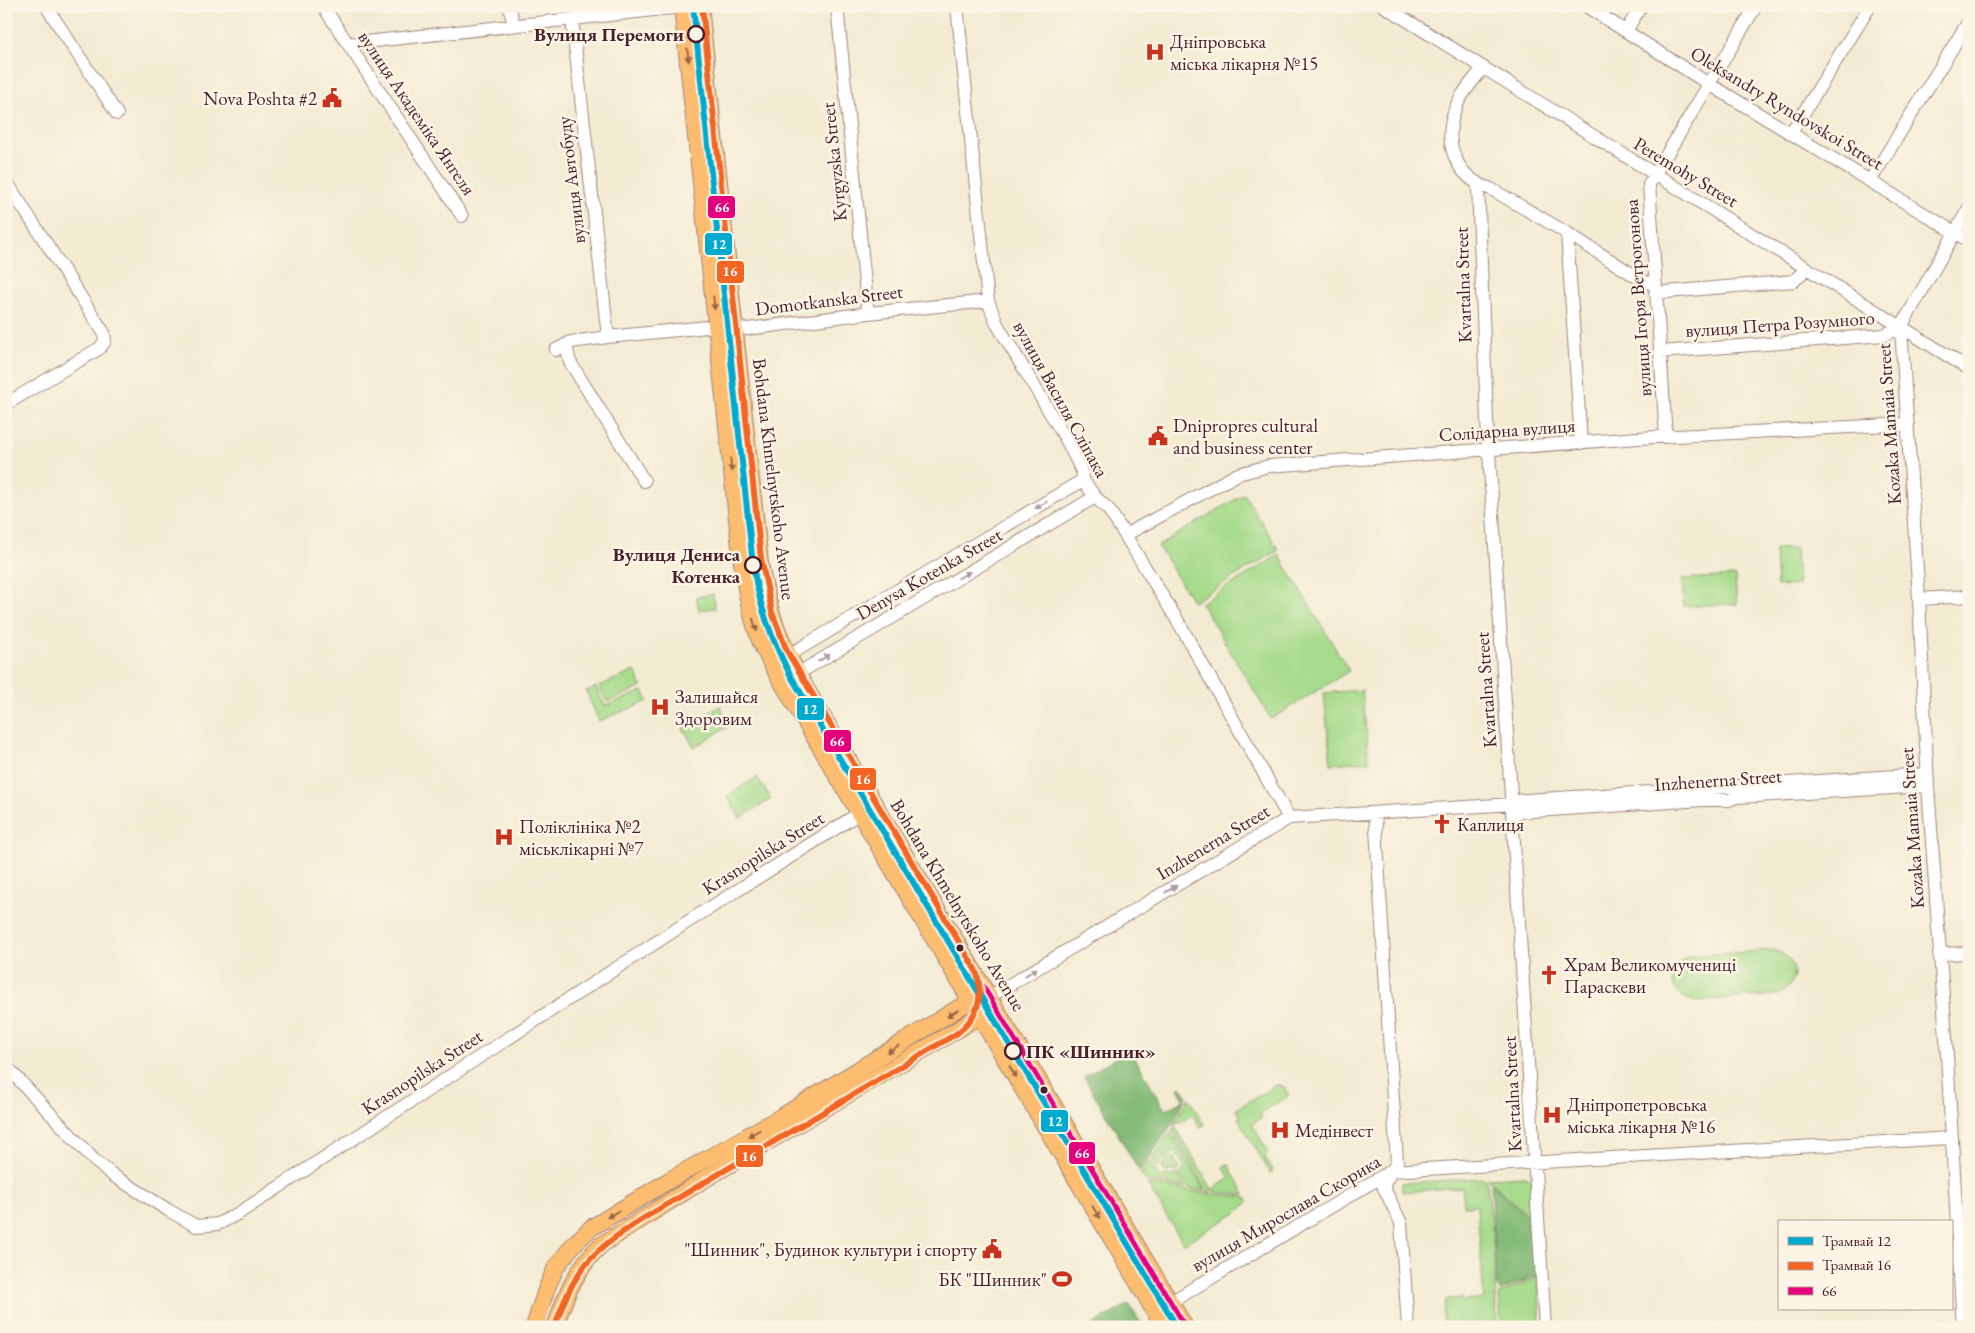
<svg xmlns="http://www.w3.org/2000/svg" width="1975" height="1333" viewBox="0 0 1975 1333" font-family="'EB Garamond',serif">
	<rect width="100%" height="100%" fill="#fcf5e5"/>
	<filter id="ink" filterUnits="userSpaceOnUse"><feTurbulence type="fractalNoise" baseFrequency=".02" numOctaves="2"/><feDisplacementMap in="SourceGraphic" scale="10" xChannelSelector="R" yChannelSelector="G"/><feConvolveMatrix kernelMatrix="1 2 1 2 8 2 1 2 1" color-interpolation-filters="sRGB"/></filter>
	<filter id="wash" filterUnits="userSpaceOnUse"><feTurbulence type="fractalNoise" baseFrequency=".0096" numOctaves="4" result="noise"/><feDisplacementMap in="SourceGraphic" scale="20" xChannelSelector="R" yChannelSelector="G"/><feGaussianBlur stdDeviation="1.12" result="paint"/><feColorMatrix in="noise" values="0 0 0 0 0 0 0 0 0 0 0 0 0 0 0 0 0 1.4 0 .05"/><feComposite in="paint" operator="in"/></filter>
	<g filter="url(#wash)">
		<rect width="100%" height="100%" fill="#f3ebd2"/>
		<!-- green -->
		<path fill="#a6db8b" stroke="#787d5b" d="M1244 494 1279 550 1193 602 1158 546Z
			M1796 548 1798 585 1777 586 1775 549Z
			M1279 555 1349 671 1271 719 1201 603Z
			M1735 576 1737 604 1684 606 1682 579Z
			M713 594 715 608 699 610 696 597Z
			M635 671 642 687 607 702 599 686Z
			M596 687 605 706 643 691 648 701 599 721 586 691Z
			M1362 690 1369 761 1331 764 1324 693Z
			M720 706 731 725 694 747 683 728Z
			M757 777 771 799 740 818 727 796Z
			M1774 950C1799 958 1801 984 1777 995L1693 1001C1667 995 1665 966 1690 956Z
			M1277 1085 1283 1086 1288 1093 1287 1097 1260 1113 1262 1118 1252 1124 1268 1152 1265 1155 1267 1162 1273 1171 1270 1173 1238 1118 1241 1116 1236 1109Z
			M1189 1098 1204 1125 1200 1127 1193 1115 1173 1126Z
			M1176 1128 1212 1189 1211 1192H1207L1172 1130Z
			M1170 1132 1205 1191 1188 1188 1179 1174 1185 1168 1176 1153 1167 1154 1157 1168 1152 1159Z
			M1171 1156 1175 1158V1163L1179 1165V1170L1175 1172 1171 1170 1166 1172 1163 1170 1162 1165 1166 1163V1158Z
			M1150 1161 1164 1185 1146 1181 1141 1174Z
			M1228 1164 1245 1195 1214 1192V1188L1230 1178 1223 1167Z
			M1178 1175 1185 1188 1167 1185 1162 1176Z
			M1525 1176 1532 1180 1535 1221 1487 1178Z
			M1484 1178 1487 1181 1493 1235 1497 1327H1444L1443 1314 1446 1299 1462 1298 1463 1301 1484 1299 1477 1206H1464L1462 1187 1402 1192V1183Z
			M1147 1184 1211 1194 1247 1197 1248 1202 1238 1212 1187 1242 1183 1243Z
			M1538 1277 1541 1327H1501L1499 1294Z
			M1952 1317 1955 1327H1944V1324H1930V1319Z"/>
		<!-- forest -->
		<path fill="#84bb77" stroke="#676d51" d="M1130 1049 1165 1110 1184 1100 1178 1088 1181 1086 1187 1096 1173 1122 1140 1172 1084 1077Z
			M1491 1183 1535 1223 1538 1275 1500 1291 1497 1285Z
			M1129 1304 1143 1327H1089Z"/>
	</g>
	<g filter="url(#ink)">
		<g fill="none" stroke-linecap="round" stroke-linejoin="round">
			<defs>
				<path id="minor" d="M46 6 117 114
					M323 6 462 216
					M509 6 514 25
					M837 6 868 313
					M957 6 988 301 997 324 1067 441 1082 471 1083 480 1095 497 1109 510 1125 535 1179 623 1289 818
					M1384 6 1969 369
					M1586 6 1709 84 1969 241
					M572 19 608 337
					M1626 31 1641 6
					M348 44 690 6
					M1483 68C1474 80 1461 93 1456 107 1442 141 1455 178 1491 189L1567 233 1643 281 1654 284
					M1791 133 1870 6
					M6 181 104 333 105 341 100 348 6 404
					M1870 181 1969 21
					M1478 185 1487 421 1545 1327
					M1567 233 1581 443
					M1655 293 1794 281 1807 268
					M1901 327 1919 599 1928 786 1946 1038 1963 1327
					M1901 327 1969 208
					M566 345 570 362 644 481
					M556 350 571 342 608 337 717 326 748 329 868 313 988 301
					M1660 352 1884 335 1901 327
					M1666 437 1649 184 1756 6
					M1125 535 1238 474 1269 466 1638 438 1908 424
					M1919 599 1969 596
					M772 665 1083 480
					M782 683 1095 497
					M1512 801 1927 774
					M1375 813 1397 1162 1383 1186 1401 1223 1408 1327
					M1513 816 1519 812 1703 800H1729L1737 797 1928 786
					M1939 954 1969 953
					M989 997 1289 818 1513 804
					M6 1066 94 1160 114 1176 168 1210 196 1226 218 1224 239 1213 689 921 866 809
					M1164 1306 1391 1171 1951 1138"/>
				<path id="major" d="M682 6 740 547C744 580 749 612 761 643 770 663 782 682 793 701L1164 1327
					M700 6 760 563C768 614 783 648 808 692L1185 1327
					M534 1327 546 1290 556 1267 574 1244 591 1228 673 1178 786 1114 970 1001 980 999
					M555 1327C565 1296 577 1267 601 1245L705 1179 962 1027 979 1015 984 1008"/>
			</defs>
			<!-- minor casing -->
			<use href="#minor" stroke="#9e857e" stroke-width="14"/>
			<!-- major casing -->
			<use href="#major" stroke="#9e857e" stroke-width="18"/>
			<!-- minor -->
			<use href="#minor" stroke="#fff" stroke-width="12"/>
			<!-- major -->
			<use href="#major" stroke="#fdbd6f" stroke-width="16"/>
			<defs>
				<path id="bus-1" d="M700 6 760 563C768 610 785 651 808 692L1185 1327"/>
			</defs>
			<!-- bus-1 casing -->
			<use href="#bus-1" stroke="#fcf5e5" stroke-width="10"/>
			<!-- bus-1 -->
			<use href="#bus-1" stroke="#e5007d" stroke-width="6"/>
			<defs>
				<path id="tram-1" d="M693 6 753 565C759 606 772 642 792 678L1177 1327"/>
				<path id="tram-2" d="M555 1327C573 1269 593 1250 644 1218L956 1034C979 1017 985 994 975 969L787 651 772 612 761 558 702 6"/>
			</defs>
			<!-- tram-1 casing -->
			<use href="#tram-1" stroke="#fcf5e5" stroke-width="10"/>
			<!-- tram-2 casing -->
			<use href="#tram-2" stroke="#fcf5e5" stroke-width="10"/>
			<!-- tram-1 -->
			<use href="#tram-1" stroke="#00a9ce" stroke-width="6"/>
			<!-- tram-2 -->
			<use href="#tram-2" stroke="#f26522" stroke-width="6"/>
		</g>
		<!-- one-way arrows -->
		<defs><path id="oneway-solid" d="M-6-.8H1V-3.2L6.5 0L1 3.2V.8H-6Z" transform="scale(1.25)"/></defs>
		<g fill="#9b664a">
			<use href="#oneway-solid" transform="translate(688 55) rotate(84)"/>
			<use href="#oneway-solid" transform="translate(714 303) rotate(84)"/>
			<use href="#oneway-solid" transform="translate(731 465) rotate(84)"/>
			<use href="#oneway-solid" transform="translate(755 625) rotate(72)"/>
			<use href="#oneway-solid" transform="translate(953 1013) rotate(148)"/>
			<use href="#oneway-solid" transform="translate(893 1049) rotate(148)"/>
			<use href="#oneway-solid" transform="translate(1013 1072) rotate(59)"/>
			<use href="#oneway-solid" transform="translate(754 1133) rotate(150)"/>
			<use href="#oneway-solid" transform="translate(1096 1212) rotate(59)"/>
			<use href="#oneway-solid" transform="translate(613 1214) rotate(149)"/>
		</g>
		<g fill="#ae9aa0">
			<use href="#oneway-solid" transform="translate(1041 505) rotate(150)"/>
			<use href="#oneway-solid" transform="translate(964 575) rotate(-30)"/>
			<use href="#oneway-solid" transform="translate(824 658) rotate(-31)"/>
			<use href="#oneway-solid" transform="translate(1171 889) rotate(-31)"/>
			<use href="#oneway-solid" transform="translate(1031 972) rotate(-31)"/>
		</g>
	</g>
	<!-- icons -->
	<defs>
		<symbol id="hospital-bare" viewBox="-9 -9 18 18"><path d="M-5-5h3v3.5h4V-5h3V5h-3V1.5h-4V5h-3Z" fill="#c8321e" stroke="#fcf5e5" stroke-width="2.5" paint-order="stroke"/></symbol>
		<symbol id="civic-bare" viewBox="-9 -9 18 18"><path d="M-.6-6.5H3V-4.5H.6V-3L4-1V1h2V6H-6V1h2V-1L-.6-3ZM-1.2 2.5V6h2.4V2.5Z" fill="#c8321e" stroke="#fcf5e5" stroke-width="2.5" paint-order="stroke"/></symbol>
		<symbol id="church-bare" viewBox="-9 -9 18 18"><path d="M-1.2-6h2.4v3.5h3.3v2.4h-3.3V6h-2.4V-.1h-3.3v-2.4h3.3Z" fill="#c8321e" stroke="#fcf5e5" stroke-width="2.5" paint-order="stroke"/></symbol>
		<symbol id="stadium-bare" viewBox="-9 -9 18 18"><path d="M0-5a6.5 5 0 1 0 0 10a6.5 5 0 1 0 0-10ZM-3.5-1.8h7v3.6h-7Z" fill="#c8321e" stroke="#fcf5e5" stroke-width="2.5" paint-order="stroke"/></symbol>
	</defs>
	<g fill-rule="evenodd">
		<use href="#hospital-bare" x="1141" y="38" width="28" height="28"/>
		<use href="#civic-bare" x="318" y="84" width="28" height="28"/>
		<use href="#civic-bare" x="1144" y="422" width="28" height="28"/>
		<use href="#hospital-bare" x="646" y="693" width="28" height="28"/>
		<use href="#church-bare" x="1428" y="810" width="28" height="28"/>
		<use href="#hospital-bare" x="490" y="823" width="28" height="28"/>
		<use href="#church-bare" x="1535" y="961" width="28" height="28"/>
		<use href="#hospital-bare" x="1538" y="1101" width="28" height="28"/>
		<use href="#hospital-bare" x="1266" y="1116" width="28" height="28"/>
		<use href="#civic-bare" x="978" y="1235" width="28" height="28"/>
		<use href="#stadium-bare" x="1048" y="1265" width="28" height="28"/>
	</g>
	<!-- markers -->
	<g fill="#fcf5e5" stroke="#4a1f2b" stroke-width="2.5">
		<circle cx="696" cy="34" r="8"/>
		<circle cx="753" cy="565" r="8"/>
		<circle cx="1013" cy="1051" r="8"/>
	</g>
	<g fill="#4a1f2b" stroke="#fcf5e5" stroke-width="2">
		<circle cx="960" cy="948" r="4.5"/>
		<circle cx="1044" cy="1090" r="4.5"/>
	</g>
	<g text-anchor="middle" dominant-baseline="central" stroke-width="5" stroke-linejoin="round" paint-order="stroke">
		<!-- stop labels -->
		<g font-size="19" font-weight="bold" fill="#4a1f2b" stroke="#fcf5e5" text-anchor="end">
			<text x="684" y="34">Вулиця Перемоги</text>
			<text x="740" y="554">Вулиця Дениса<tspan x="740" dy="22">Котенка</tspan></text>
			<text x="1026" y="1051" text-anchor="start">ПК «Шинник»</text>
		</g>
		<!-- poi labels -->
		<g font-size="19" fill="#4a1f2b" stroke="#fcf5e5" text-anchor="start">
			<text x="1170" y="41">Дніпровська<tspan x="1170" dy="22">міська лікарня №15</tspan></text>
			<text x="317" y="98" text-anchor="end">Nova Poshta #2</text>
			<text x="1173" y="425">Dnipropres cultural<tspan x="1173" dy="22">and business center</tspan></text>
			<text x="675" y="696">Залишайся<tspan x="675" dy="22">Здоровим</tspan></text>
			<text x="1457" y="824">Каплиця</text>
			<text x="519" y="826">Поліклініка №2<tspan x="519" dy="22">міськлікарні №7</tspan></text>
			<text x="1564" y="964">Храм Великомучениці<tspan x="1564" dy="22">Параскеви</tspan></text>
			<text x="1567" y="1104">Дніпропетровська<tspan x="1567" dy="22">міська лікарня №16</tspan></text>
			<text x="1295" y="1130">Медінвест</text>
			<text x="977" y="1249" text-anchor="end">"Шинник", Будинок культури і спорту</text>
			<text x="1047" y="1279" text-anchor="end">БК "Шинник"</text>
		</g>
		<!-- street labels -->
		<g font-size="19" fill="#4a1f2b" stroke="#fcf5e5">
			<text transform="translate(1787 108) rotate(31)">Oleksandry Ryndovskoi Street</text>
			<text transform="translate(417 113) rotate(56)">вулиця Академіка Янгеля</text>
			<text transform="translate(834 162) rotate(-96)">Kyrgyzska Street</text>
			<text transform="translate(1686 172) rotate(31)">Peremohy Street</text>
			<text transform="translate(571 180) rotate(-97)">вулиця Автобуду</text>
			<text transform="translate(1463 285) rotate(-92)">Kvartalna Street</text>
			<text transform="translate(1638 298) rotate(-94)">вулиця Ігоря Ветрогонова</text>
			<text transform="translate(829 300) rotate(-7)">Domotkanska Street</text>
			<text transform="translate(1780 324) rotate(-4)">вулиця Петра Розумного</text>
			<text transform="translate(1061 399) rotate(61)">вулиця Василя Сліпака</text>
			<text transform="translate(1889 424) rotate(-94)">Kozaka Mamaia Street</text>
			<text transform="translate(1507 430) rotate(-4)">Солідарна вулиця</text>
			<text transform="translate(774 479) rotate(83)">Bohdana Khmelnytskoho Avenue</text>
			<text transform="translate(929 574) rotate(-30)">Denysa Kotenka Street</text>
			<text transform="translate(1486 690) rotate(-94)">Kvartalna Street</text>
			<text transform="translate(1718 780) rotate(-4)">Inzhenerna Street</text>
			<text transform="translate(1912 828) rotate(-94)">Kozaka Mamaia Street</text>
			<text transform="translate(1213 842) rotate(-31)">Inzhenerna Street</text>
			<text transform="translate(763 853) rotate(-32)">Krasnopilska Street</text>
			<text transform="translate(958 905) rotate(59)">Bohdana Khmelnytskoho Avenue</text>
			<text transform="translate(422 1072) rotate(-33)">Krasnopilska Street</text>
			<text transform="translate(1512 1094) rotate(-93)">Kvartalna Street</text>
			<text transform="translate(1286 1213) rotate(-30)">вулиця Мирослава Скорика</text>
		</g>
	</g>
	<g stroke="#fcf5e5" stroke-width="2">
		<rect x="707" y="195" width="29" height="24" rx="5" fill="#e5007d"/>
		<rect x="704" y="232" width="29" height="24" rx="5" fill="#00a9ce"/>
		<rect x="716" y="260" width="29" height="24" rx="5" fill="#f26522"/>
		<rect x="796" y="697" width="29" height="24" rx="5" fill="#00a9ce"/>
		<rect x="823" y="729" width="29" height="24" rx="5" fill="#e5007d"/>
		<rect x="849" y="767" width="28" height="24" rx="5" fill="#f26522"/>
		<rect x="1040" y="1109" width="29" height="24" rx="5" fill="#00a9ce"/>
		<rect x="1068" y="1141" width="28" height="24" rx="5" fill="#e5007d"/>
		<rect x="735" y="1144" width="29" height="24" rx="5" fill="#f26522"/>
	</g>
	<g font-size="14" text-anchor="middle" font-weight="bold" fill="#fff">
		<text x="722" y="212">66</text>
		<text x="719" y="249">12</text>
		<text x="730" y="276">16</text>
		<text x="810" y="714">12</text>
		<text x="837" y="746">66</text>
		<text x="863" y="784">16</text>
		<text x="1055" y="1126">12</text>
		<text x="1082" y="1158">66</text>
		<text x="749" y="1161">16</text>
	</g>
	<!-- margin -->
	<rect width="1975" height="1333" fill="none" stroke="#fcf5e5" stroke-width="25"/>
	<!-- legend -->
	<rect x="1778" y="1220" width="175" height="90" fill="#fcf5e5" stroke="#b59f9b"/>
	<rect x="1788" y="1237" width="25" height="8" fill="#00a9ce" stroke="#b59f9b"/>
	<text x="1822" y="1246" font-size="15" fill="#4a1f2b">Трамвай 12</text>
	<rect x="1788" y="1262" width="25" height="8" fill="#f26522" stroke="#b59f9b"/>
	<text x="1822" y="1270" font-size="15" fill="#4a1f2b">Трамвай 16</text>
	<rect x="1788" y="1287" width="25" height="8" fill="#e5007d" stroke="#b59f9b"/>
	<text x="1822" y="1296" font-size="15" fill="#4a1f2b">66</text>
</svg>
